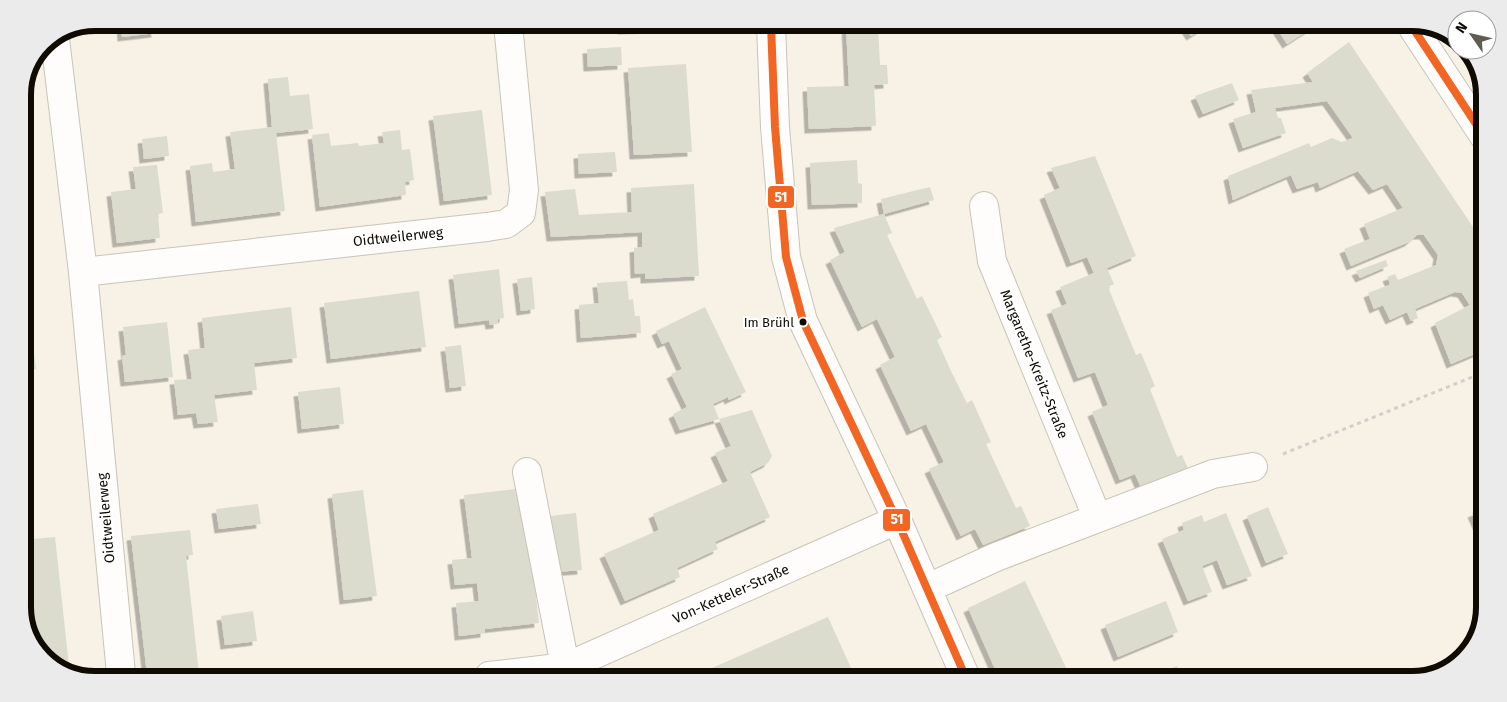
<svg xmlns="http://www.w3.org/2000/svg" width="1507" height="702" viewBox="0 0 1507 702" font-family="'Fira Sans',sans-serif">
	<defs>
		<filter id="shadow"><feDropShadow dx="-4.5" dy="4.5" stdDeviation="0" flood-color="#0004"/></filter>
	</defs>
	<rect width="100%" height="100%" fill="#f7f2e5"/>
	<!-- building -->
	<path fill="#dbdcce" filter="url(#shadow)" d="M121 23H154L156 33 122 37Z
		M621 25H683V27L622 30Z
		M846 26H878L880 65H887L888 84 874 85 876 126 809 129 807 87 849 86Z
		M1185 27H1205L1191 36Z
		M1276 27 1312 28 1287 44Z
		M1349 42 1483 242 1482 351 1451 364 1435 323 1470 305 1462 293 1455 292 1415 309 1418 318 1411 321 1407 312 1390 320 1383 305 1374 309 1368 293 1389 285 1390 283 1387 277 1395 274 1398 280 1436 265 1438 255 1424 235H1417L1409 242 1351 266 1344 249 1370 239 1364 224 1403 208 1387 184 1373 190 1358 171 1320 188 1318 182 1297 189 1291 175 1233 200 1228 176 1309 143 1311 147 1332 138 1342 142 1353 138 1327 101 1275 108 1278 118H1281L1286 133 1243 148 1233 119 1256 112 1251 90 1313 82 1307 73Z
		M621 47 622 65 588 67 587 49Z
		M686 64 692 152 634 155 628 68Z
		M288 77 290 96 309 94 313 129 276 133 285 211 196 222 190 166 212 163 213 172 235 169 230 132 272 127 268 79Z
		M1232 83 1239 100 1203 114 1195 96Z
		M482 110 492 195 444 201 433 116Z
		M400 130 402 150 410 149 414 180 405 182 406 195 320 207 312 135 329 133 331 146 358 143 359 146 384 143 382 132Z
		M167 136 169 156 144 159 142 139Z
		M615 152 617 172 579 174 578 154Z
		M1095 156 1136 256 1107 268 1114 284 1108 287 1136 355 1141 353 1155 386 1150 389 1177 457 1182 455 1189 471 1142 490 1135 474 1120 480 1092 412 1108 405 1095 372 1078 378 1051 310 1067 304 1060 287 1094 273 1087 257 1071 263 1044 195 1060 188 1051 168Z
		M857 160 858 183 862 184V203L812 205 810 163Z
		M157 165 163 213 158 214 160 238 117 243 111 192 136 189 133 167Z
		M694 184 699 276 645 279V273L635 274 634 248 642 247V232L551 237 545 192 575 189 579 215 632 212 631 188Z
		M930 187 934 200 884 214 881 199Z
		M884 214 892 233 887 235 917 299 922 296 942 337 937 340 951 371 967 403 972 400 991 442 986 444 1016 508 1021 506 1030 526 983 545 975 529 961 536 929 469 944 462 926 424 911 431 880 365 895 357 877 319 862 327 830 260 845 252 834 228Z
		M1386 260 1388 266 1360 278 1356 271Z
		M499 269 504 318 498 319V324L490 325 489 320 459 324 453 275Z
		M532 277 535 309 521 311 517 279Z
		M627 281 629 300 633 299 635 316H640L641 333 581 338 579 305 599 303 597 283Z
		M419 291 426 347 331 359 324 303Z
		M291 307 297 358 254 363 257 390 214 395 218 422 198 424 196 413 178 415 174 380 192 379 188 350 205 348 202 318Z
		M705 307 746 392 729 400 728 397 713 404 719 419 752 410 772 456 768 463 750 472 770 517 715 542 718 549 677 568 680 577 625 601 604 554 659 530 653 514 728 481 715 453 731 446 719 419 680 430 673 414 687 407 671 374 682 369 669 341 662 344 656 331Z
		M23 313H29L36 369 23 370Z
		M167 322 173 377 125 382 122 356 126 355 123 327Z
		M461 345 466 386 450 388 445 347Z
		M340 387 344 424 302 429 298 392Z
		M524 488 539 623 485 629V633L459 636 456 603 479 601 477 583 455 585 452 560 472 558 464 495Z
		M363 490 377 596 344 600 332 494Z
		M258 504 261 524 219 529 216 509Z
		M1268 507 1288 554 1266 563 1247 516Z
		M1480 510V531L1472 513Z
		M576 513 582 570 556 572 550 516Z
		M1226 513 1252 576 1227 585 1217 560 1202 566 1212 592 1188 601 1162 539 1184 530 1182 523 1202 515 1204 522Z
		M190 530 193 555 186 556 199 674H147L131 536Z
		M55 537 69 666 59 667 35 647 23 612V540Z
		M1025 581 1070 676 1071 678H999L968 608Z
		M1166 601 1178 632 1118 657 1105 625Z
		M253 611 257 641 225 645 221 616Z
		M828 617 851 668 829 677H715L712 668Z
		M1177 666 1182 679 1146 678Z"/>
	<g fill="none" stroke-linecap="round" stroke-linejoin="round">
		<defs>
			<path id="minor" d="M771 25 775 127 786 257 803 321 897 520 966 678
				M1413 28 1484 136
				M55 39 83 272 121 674
				M984 206 992 261 1097 517
				M83 272 487 227 506 224 521 213 524 190 508 24
				M527 472 567 676
				M928 588 996 557 1213 474 1253 467
				M489 676 566 667 897 520"/>
		</defs>
		<!-- minor casing -->
		<use href="#minor" stroke="#c8c4b8" stroke-width="30"/>
		<!-- path -->
		<path stroke="#d1cfcc" stroke-width="3" stroke-dasharray="4 4" stroke-linecap="butt" d="M1283 454 1482 373"/>
		<!-- minor -->
		<use href="#minor" stroke="#fefdfb" stroke-width="28"/>
		<defs>
			<path id="bus-1" d="M771 25 775 127 786 257 803 321 897 520 966 678
				M1413 28 1484 136"/>
		</defs>
		<!-- bus-1 casing -->
		<use href="#bus-1" stroke="#fff" stroke-width="11"/>
		<!-- bus-1 -->
		<use href="#bus-1" stroke="#f26522" stroke-width="8"/>
	</g>
	<!-- markers -->
	<circle fill="#0f0b03" stroke="#fff" stroke-width="2" cx="803" cy="322" r="4.5"/>
	<g text-anchor="middle" dominant-baseline="central" stroke-width="4" stroke-linejoin="round" paint-order="stroke">
		<!-- bus labels -->
		<g font-size="13" fill="#0f0b03" stroke="#fff" text-anchor="end">
			<text x="794" y="322">Im Brühl</text>
		</g>
		<!-- street labels -->
		<g font-size="14" fill="#0f0b03" stroke="#fff">
			<text transform="translate(398 237) rotate(-6)">Oidtweilerweg</text>
			<text transform="translate(1034 364) rotate(68)">Margarethe-Kreitz-Straße</text>
			<text transform="translate(106 518) rotate(-95)">Oidtweilerweg</text>
			<text transform="translate(731 594) rotate(-24)">Von-Ketteler-Straße</text>
		</g>
	</g>
	<!-- crop -->
	<path d="M0 0H1507V702H0ZM95 31H1412A64 64 0 0 1 1476 95V607A64 64 0 0 1 1412 671H95A64 64 0 0 1 31 607V95A64 64 0 0 1 95 31Z" fill="#ecebeb" fill-rule="evenodd"/>
	<path fill="none" stroke="#0f0b03" stroke-width="6" d="M95 31H1412A64 64 0 0 1 1476 95V607A64 64 0 0 1 1412 671H95A64 64 0 0 1 31 607V95A64 64 0 0 1 95 31Z"/>
	<g stroke="#fff" stroke-width="2">
		<rect x="767" y="185" width="28" height="24" rx="5" fill="#f26522"/>
		<rect x="882" y="508" width="29" height="24" rx="5" fill="#f26522"/>
	</g>
	<g font-size="14" text-anchor="middle" font-weight="bold" fill="#fff">
		<text x="781" y="202">51</text>
		<text x="897" y="524">51</text>
	</g>
	<!-- north arrow -->
	<g transform="translate(1472 35) rotate(304)"><circle r="24" fill="#ffffff" stroke="#9f9d9a"/>
	<path d="M0-4L9 19L0 12L-9 19Z" fill="#605c52"/>
	<text y="-8" font-size="14" font-weight="bold" text-anchor="middle" fill="#0f0b03">N</text>
	</g>
</svg>
